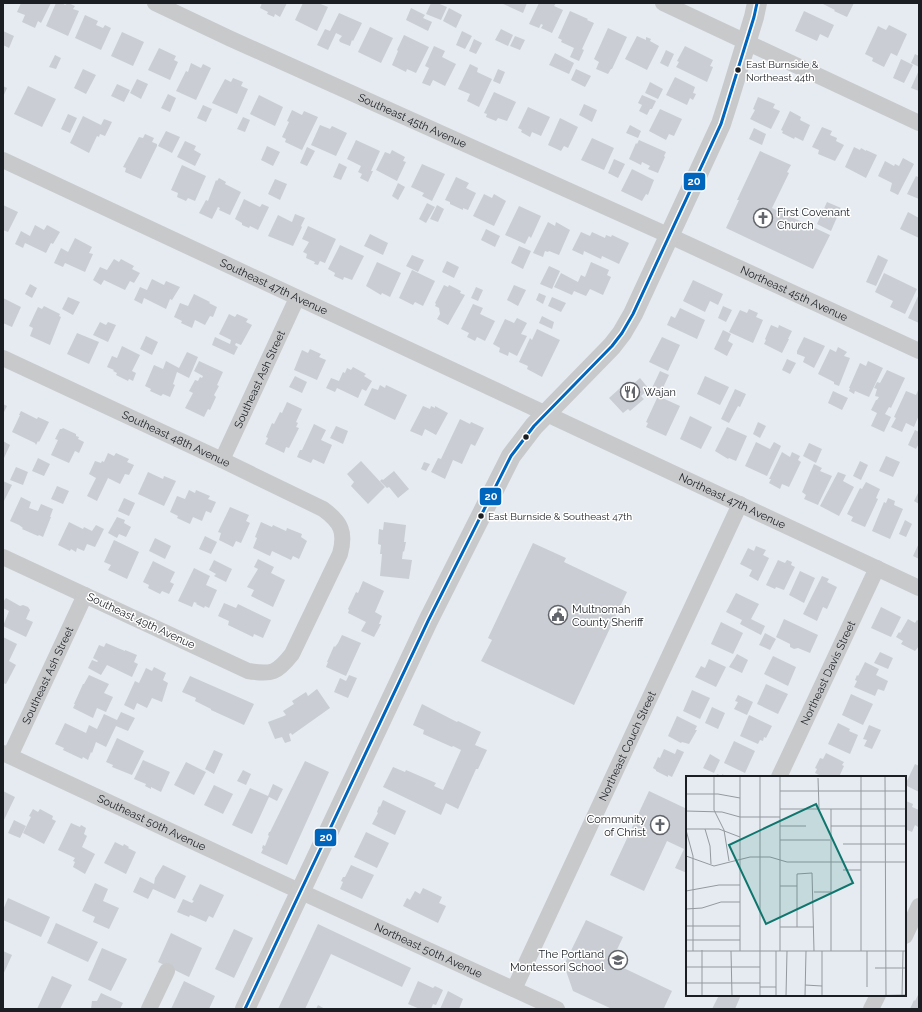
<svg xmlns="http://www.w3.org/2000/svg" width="922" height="1012" viewBox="0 0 922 1012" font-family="Raleway,sans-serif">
	<rect width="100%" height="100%" fill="#e5ebf1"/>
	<!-- building -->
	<path fill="#caced4" d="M21 3H51L41 23 38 21 35 28 22 22 25 15 17 12Z
		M56 3H62L65 5 68 3 75 6 73 9 79 11 68 36 46 26Z
		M262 3H287L280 17 275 14 274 17 267 14 268 12 260 8Z
		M303 3H318L328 7 317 31 295 20Z
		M431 3H437L447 7 441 20 426 14Z
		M501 3H527L523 13Z
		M539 3H556L554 6 563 10 552 33 541 28 543 25 541 24 539 28 529 24Z
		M824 3H854L847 17 834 11 835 10 823 4Z
		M411 8 425 15 423 18 432 22 428 31 406 20Z
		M449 8 462 15 456 28 443 21Z
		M570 11 588 19 587 20 594 23 582 49 584 50 579 61 570 57 574 48 561 42 562 40 558 38Z
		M804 11 834 25 828 38 820 34 817 41 795 31Z
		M339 13 362 23 353 41 352 40 350 46 340 42 339 40 342 36 336 33 328 50 317 45 325 29 330 31Z
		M85 15 98 21 96 25 103 28 105 25 111 28 101 50 75 38Z
		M889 25 907 34 897 56 891 53 884 67 872 61 873 58 865 54 878 26 886 30Z
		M370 27 393 38 381 63 358 52Z
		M608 28 627 37 612 69H611L608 74 596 69 599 62 594 59Z
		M501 29 513 35 508 46 495 40Z
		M3 31 14 36 9 48 3 45Z
		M462 31 472 36 465 49 456 45Z
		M122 32 144 42 133 66 111 56Z
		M404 35 429 47 416 73 407 69 406 72 392 65 398 51 397 50Z
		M515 36 525 40 520 50 510 46Z
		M637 36 646 40V37L651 39 650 41 659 46 647 70 625 59Z
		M474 39 482 43 476 54 469 51Z
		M434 46 445 51 442 57 456 64 445 86 433 80 430 86 422 83 429 68 425 66Z
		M685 46 713 60 710 66 713 67 707 82 676 67 679 62 677 61Z
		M159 48 176 56 174 60 178 62 170 80 148 70Z
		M666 50 674 54 668 67 660 63Z
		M555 53 574 63 569 74 549 65Z
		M915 54 919 56V67L911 63Z
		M55 55 61 58 56 69 49 67Z
		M901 59 913 65 904 83 893 78Z
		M191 63 201 68 203 64 211 68 196 100 176 91 186 71 188 72Z
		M470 64 478 68 477 72 492 79 479 107 467 101 470 94 458 89Z
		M83 69 96 75 86 94 74 88Z
		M498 69 505 72 500 84 493 81Z
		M576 69 591 76 585 87 571 80Z
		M919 70V91L911 88Z
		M675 77 695 87 693 93 696 94 693 100 690 98 687 105 666 95Z
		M233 78 243 82 241 86 248 89 237 114 212 103 225 79 231 82Z
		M137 79 148 84 141 99 130 93Z
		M650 82 663 89 658 99 645 93Z
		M117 84 130 90 124 102 111 96Z
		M3 86 7 88 3 97Z
		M28 86 56 99 42 127 14 114Z
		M494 92 516 102 507 121 498 118 496 121 486 117 487 114 484 113Z
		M168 94 176 98 170 112 161 108Z
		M259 95 283 107 275 126 250 114Z
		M642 95 656 101 652 109H650L647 115 639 111 642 105 638 103Z
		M758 97 775 104 773 108 780 111 771 129 750 119 755 110 753 109Z
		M584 104 597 110 592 122 579 115Z
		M203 105 212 109 206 122 197 118Z
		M528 107 550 117 541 136 532 132 530 137 521 132 522 130 518 128Z
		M660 109 682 119 674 136 669 134 666 140 649 131Z
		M292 110 302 115 304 111 318 117 302 150 285 142 286 139 282 137 289 122 287 121Z
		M790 111 801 117 800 120 810 125 803 141 795 137 794 139 782 133 783 131 781 130Z
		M68 114 77 118 70 133 61 129Z
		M83 116 101 125 104 119 112 122 105 136 100 134 99 137 97 136 89 153 70 143Z
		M243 117 250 120 245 132 237 129Z
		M560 118 578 127 568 148 564 146 561 151 548 145Z
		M320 125 330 129 332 126 347 133 336 156 311 145Z
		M630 125 641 131 638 138 626 133Z
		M822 127 832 131 830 135 837 138 836 141 844 145 835 161 818 154 819 150 812 147Z
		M754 128 766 134 762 145 749 139Z
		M166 131 180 137 172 153 158 146Z
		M145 134 154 138 152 142 157 144V146L141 179 125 172 126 168 123 167 139 137 143 138Z
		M592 138 614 148 604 170 581 160Z
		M356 140 380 151 371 171H373L368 182 360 178 362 174 358 172 361 166 347 159Z
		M639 140 666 152 664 156 665 157 658 173 648 169 650 166 642 162 641 165 629 159 636 143 637 144Z
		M185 141 196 146 194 150 201 154 195 166 177 157Z
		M267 146 280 152 273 166 261 160Z
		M307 147 315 151 307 166 300 163Z
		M854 147 860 150 861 148 866 151V150L877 155 866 178 845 167Z
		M392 150 405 157 403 161 406 162 397 181 376 170 385 152 390 154Z
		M760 151 791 165 787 172 789 173 772 208 830 235 813 269 726 228 739 200H737Z
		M903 158 914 164 898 195 890 191 892 183 878 176 885 161 894 166 895 164 899 166Z
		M614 159 625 164 618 178 608 173Z
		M339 163 347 167 341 180 333 177Z
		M422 164 445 174 432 201 422 196 424 193 411 187Z
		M182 165 206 176 195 201 188 198 186 201 177 197 178 193 171 190Z
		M632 169 654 180 648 195 646 194 642 201 621 191Z
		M919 174V199L907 194 916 176 918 177Z
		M456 177 469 183 466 188 476 193 468 210 463 208V210L450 204V202L445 200Z
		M219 178 226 182 225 184 241 192 230 215 219 210 220 208 218 207 212 219 199 213 206 200 208 201 216 180 217 181Z
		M275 179 287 184 280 200 268 194Z
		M398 183 405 187 398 200 392 196Z
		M484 194 492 198 494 194 506 201 494 226 473 216Z
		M244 199 260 207 262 204 269 207 258 230 250 226 249 228 242 225V223L235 219Z
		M827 202 841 208 831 231 817 224Z
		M427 203 435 207 426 223 419 219Z
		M3 205 18 212 8 232 3 230Z
		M437 205 444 209 438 222 430 219Z
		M519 206 541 216 531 238 529 236 525 244 505 235Z
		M908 212 919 218V238L900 229Z
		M295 214 305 218 301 226 302 227 293 246 268 236 278 215 292 222Z
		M548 222 555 226 556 222 570 230 559 255 549 251 548 252 545 251 543 257 533 253Z
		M35 225 44 230 47 225 60 232 53 244 51 243 46 253 25 243 23 248 15 244 21 231 30 236Z
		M308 226 336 239 325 263 320 261 318 265 314 264 315 262 306 258 307 254 303 252 309 242 302 239Z
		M486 229 500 236 495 247 481 240Z
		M581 232 590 236 592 232 605 238 606 235 611 237 612 235 629 243 619 264 602 256 601 259 584 251 583 255 572 250Z
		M370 234 388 243 383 255 364 246Z
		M75 238 92 247 89 253 93 254 85 272 65 263 63 267 54 263 61 248 68 252Z
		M340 245 364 256 352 280 344 277 343 280 334 276 335 273 328 269Z
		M519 246 531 251 523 269 511 263Z
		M412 255 424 260 418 272 406 266Z
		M878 255 888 260 876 286 866 282Z
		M114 259 119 262 121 259 134 266 132 269 140 273 134 283 130 281 125 290 104 280 101 285 93 280 100 267 107 270Z
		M447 261 459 267 454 278 442 272Z
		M377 262 401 273 390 297 382 293 381 295 366 286Z
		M591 262 609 270 607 275 611 277 603 295 590 289 586 296 574 291 572 295 554 287 561 273 578 282 581 275 585 277Z
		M549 266 560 271 552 289 540 284Z
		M412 270 435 281 423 306 415 302 413 305 399 298Z
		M884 273 917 289 905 314 890 307 893 301 875 292Z
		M152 279 164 285 166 281 180 287 172 300 170 299 166 309 144 298 142 304 134 300 140 287 147 290Z
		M693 280 723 294 718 305 710 301 705 312 683 301Z
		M30 284 37 288 32 298 25 294Z
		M444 285 448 287 449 285 461 291 460 293 465 295 448 325 437 319 440 314 439 308 435 306 436 304 435 303Z
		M514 285 526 290 518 306 507 300Z
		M476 287 483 290 478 301 471 298Z
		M539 293 546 296 543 304 536 300Z
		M194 294 210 302 209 303 217 307 213 317 210 316 205 325 195 320 192 328 181 323 182 321 174 317 180 303 188 306Z
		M919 294V323L908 318Z
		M68 297 80 302 73 315 62 309Z
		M552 297 566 303 561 312 548 306Z
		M3 298 21 307 12 327 3 323Z
		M473 304 483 308 480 314 495 321 485 341 477 337 475 341 467 337 469 333 461 329Z
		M44 306 60 314 59 316 61 317 50 345 30 336 33 328 29 326 38 307 42 309Z
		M723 306 732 310 726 322 718 318Z
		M680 308 705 320 697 339 667 325 671 316 675 318Z
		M749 309 758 313 756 317 763 320 753 343 729 332 740 310 747 313Z
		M229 314 235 317 237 314 248 319 246 322 252 325 241 345 236 343 235 345 238 347 234 355 212 345 215 337 230 344 231 340 219 334Z
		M542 316 554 322 552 329 539 323Z
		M517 318 527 323 521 334 527 336 517 356 509 352 508 356 499 352 500 348 493 344 505 319 514 323Z
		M100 322 106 325 108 322 116 325 108 342 93 335Z
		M771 325 778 328 779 325 792 331 788 339H789L782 353 764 344 766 340 765 339Z
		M537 329 560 340 542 377 527 369 528 366 519 362 530 338 532 340Z
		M723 330 731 334 728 341 733 344 727 356 714 349Z
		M77 333 99 342 89 364 67 354Z
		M146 336 158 342 152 355 140 349Z
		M662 337 680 345 668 371 649 362Z
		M804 337 825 346 814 368 803 362 805 357 797 354V351Z
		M122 346 140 355 132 371 136 373 133 381 129 379 128 381 116 375 117 373 113 371 114 370 107 367 112 356 117 358Z
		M838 347 847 352 844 356 850 358 839 386 834 384V382L818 374 830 349 836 352Z
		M310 349 321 354 319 357 326 360 317 380 294 370 302 350 308 353Z
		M187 352 198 357 189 378 177 372 173 384 175 385 170 397 163 394 161 396 150 391 151 389 145 386 154 365 163 369 166 361 179 368Z
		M787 359 796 363 790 374 782 370Z
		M199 361 223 372 217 385 219 386 214 395 216 397 210 410 208 409 204 417 185 408 193 393 189 391 195 380 198 381 200 377 202 378 203 376 194 371Z
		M868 361 883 368 869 397 855 391 854 394 849 391 850 388H849L860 363 866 366Z
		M353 367 366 374 364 376 372 381 366 391 362 389 358 398 337 388 335 392 326 388 331 378 339 381 343 372 345 373 347 368 351 370Z
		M887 370 905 378 891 408 889 407 885 414 891 417 884 432 871 426 877 413 871 410 876 400H877L879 397 875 396 877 389 874 388 877 382 880 383Z
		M660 371 669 375 661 392 652 388Z
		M295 376 307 382 302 393 289 387Z
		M705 376 729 387 720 405 697 394Z
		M640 378 649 389 641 396 644 399 630 411 628 409 623 413 609 398 628 381 632 385Z
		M380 385 385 388 386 385 407 395 395 420 364 405 372 388 378 390Z
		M919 388V415L914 427 906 423 902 432 891 427 896 418 894 417 906 391 916 395Z
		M735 389 746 394 740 407 738 406 729 423 721 419Z
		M833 391 848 398 842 410 828 403Z
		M658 396 680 406 666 436 646 427 648 423 646 422Z
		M287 402 302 409 296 422 298 423 296 427 299 428 289 448 286 447 284 453 265 444 268 438 266 437 272 423 274 424 280 412 282 413Z
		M3 404 7 406 3 414Z
		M423 406 430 409 431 406 435 408V406L448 413 436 435 425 429 422 436 410 431Z
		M21 411 37 419 38 417 49 422 39 442 38 441 36 445 35 443 12 432 20 415H19Z
		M690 416 712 427 701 449 680 439Z
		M460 419 470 424 471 422 484 428 475 446 471 444 462 464 453 460 445 479 431 472 438 458 441 459Z
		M758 422 766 426 760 438 753 434Z
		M314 424 326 430 321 440 332 445 324 464 313 459 311 463 297 457 300 450H302Z
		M336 426 348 431 343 444 330 438Z
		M727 427 747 436 736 461 729 458 728 459 715 451Z
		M63 428 76 434V436L79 437 78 439 84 442 79 453 75 451 69 463 51 455 58 440 55 439 60 429H62Z
		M915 430 919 432V443L916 449 908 445Z
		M3 441 10 445 4 458 3 457Z
		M756 442 770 449 774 442 781 446 767 476 745 466Z
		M809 443 822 449 816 463 803 456Z
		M782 452 790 457 792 452 800 456 798 460 801 462 789 487 782 484 780 489 769 483 771 479H769Z
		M108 453 114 456 116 453 129 459 127 462 134 465 129 475 125 474 120 484 108 478 97 501 87 496 96 478 89 474 95 461 101 463 102 461 104 462Z
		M886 456 900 462 893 477 879 471Z
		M38 458 50 464 44 476 32 471Z
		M361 461 385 487 368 504 351 486 354 482 347 474Z
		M860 461 868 465 861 480 853 476Z
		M424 462 430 464 426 471 421 469Z
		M814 464 822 468 820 471 832 476 818 505 804 499 806 495 802 492Z
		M16 467 28 472 23 485 10 480Z
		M394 471 409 489 398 498 389 487 387 488 380 481 382 479 383 480Z
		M148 472 163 479 164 476 176 481 164 506 138 494Z
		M838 472 846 475 843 481 854 487 839 516 820 506Z
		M3 481 12 485 3 503Z
		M866 482 880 489 876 498 878 499 865 527 851 521 853 517 847 514 860 488 862 489Z
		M57 486 69 491 63 504 51 499Z
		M189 490 195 493 196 490 210 496 208 499 216 502 211 513 206 511 202 521 193 517 190 524 177 518 178 516 170 512 177 496 185 499Z
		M919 491V504L914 501Z
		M21 497 31 502 29 508 38 511 41 504 53 509 50 517H51L43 537 39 535 38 536 22 529 23 528 19 525 10 521Z
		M124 498 135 503 129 516 118 511Z
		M888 498 895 501 894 505 903 509 890 539 872 531 884 502 886 503Z
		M230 507 249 515 246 521 250 523 241 543 236 541 233 547 219 540 221 533 218 532Z
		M117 517 125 520 124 523 131 527 126 537 119 534 117 538 108 533Z
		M905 520 912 524 906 537 899 534Z
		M69 522 83 529 84 527 92 531 96 525 104 529 95 547 87 544 84 551 77 548 76 552 71 549 70 551 58 545Z
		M261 522 272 527 273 525 286 531 287 528 302 534 301 537 307 541 299 559 293 556 291 560 272 551 270 556 253 548 257 538 255 537Z
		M384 522 406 525 404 542H406L404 552 403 551 402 559 412 560 409 579 380 576 382 554H380L381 545 378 544 379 529 383 530Z
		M205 536 217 542 211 554 199 549Z
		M155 538 171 546 165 559 149 551Z
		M114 540 139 552 127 579 108 570 111 565 104 562Z
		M533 543 566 558 564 562 627 592 574 705 481 661 492 640 488 638Z
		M919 543V559L913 556Z
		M756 546 766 550 763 555 769 558 758 581 749 576 752 570 740 564 748 548 754 551Z
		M258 559 274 567 271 573 285 580 273 607 251 596 254 590 247 587 258 569 254 567Z
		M214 560 232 569 226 582 214 576 216 574 209 570Z
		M778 560 785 563 787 560 792 562 791 565 795 567 784 590 776 587 775 589 766 585Z
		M153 561 175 572 170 582 174 584 169 594 162 591 160 594 148 588 149 585 143 582Z
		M194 568 210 576 206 585 217 590 209 608 205 606 204 608 196 604 197 603 194 602 192 607 178 601Z
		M800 571 815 578 804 603 789 595Z
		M822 576 829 579 827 582 837 587 827 609 823 607 817 621 803 614Z
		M363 581 384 591 375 612 382 616 379 624H381L374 637 361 631 366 622 348 613 349 610 348 609 356 592 358 593Z
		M736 593 759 604 751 619 765 626 761 635 740 624 742 620 726 612Z
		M6 598 20 606 23 605 28 607 30 610 26 619 33 622 26 637 3 626 9 611 3 608V602Z
		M224 603 236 608 238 604 271 620 263 638 254 634 253 637 228 625 229 621 218 616Z
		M881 607 901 617 891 637 871 628Z
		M784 619 818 635 810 653 798 648 794 649 790 647V644L776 637Z
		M908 619 915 623 917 620 919 621V646L915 651 901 644 903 641 896 637 899 632 900 633Z
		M721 622 743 633 733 654 711 644Z
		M765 633 776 639 770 650 759 645Z
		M342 635 361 643 346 676 326 667 328 662H327L334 646 335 647 338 643Z
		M3 637 17 644 9 661 16 665 6 684 3 683Z
		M106 643 125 651V650L137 655 134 662 138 664 132 677 107 665 101 675 88 668 92 660 97 662 98 661 93 658 99 645 104 647Z
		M880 652 893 658 888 669 874 663Z
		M737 654 748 660 742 673 729 667Z
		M773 656 796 667 788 686 764 674Z
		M709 659 726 667 716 687 695 677 701 666 705 668Z
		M865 662 879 669 876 675 888 681 884 691 878 689 875 696 854 687 857 681 855 680 857 675 858 676Z
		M154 667 166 673 163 680 168 683 162 702 152 698 147 708 137 703 134 710 124 705 135 681 139 683 146 668 152 671Z
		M89 675 109 684 104 693 113 697 106 712 97 708 93 718 73 708 75 704H74L83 684H84Z
		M349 675 357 678 348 698 334 692 340 678 346 681Z
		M190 676 254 704 244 725 211 710V709L195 701 196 698 182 692Z
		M766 684 788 694 778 714 757 704Z
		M317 689 330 708 292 735 291 733 289 734 291 741 285 743 282 737 275 739 268 722 284 716 286 715 283 711 294 704 292 701 306 692 308 696Z
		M692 690 710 698 700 719 683 711Z
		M851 694 873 704 863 725 842 715Z
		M738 695 753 702 747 715 734 709 738 702 735 701Z
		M422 704 457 722 458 721 481 732 475 745 487 750 478 769H476L458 809 446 803 441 815 383 787 393 767 405 772 406 770 436 783 434 786 443 790 461 750 453 746 452 747 423 734 424 730 413 725Z
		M712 707 725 713 718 729 705 723Z
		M121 712 135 718 128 731 116 726 106 747 96 742 92 753 91 752 88 760 83 757 82 759 63 750 64 748 55 744 65 723 86 733 89 725 97 729 104 714 117 720Z
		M749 715 772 726 766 738 764 737 763 741 760 740 758 744 740 736Z
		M677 716 697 726 695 730H697L689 744 682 742 681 743 668 736Z
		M838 723 850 729 849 731 858 735 850 754 828 744Z
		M869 725 881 730 872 749 864 746 867 740 863 739Z
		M117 738 144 751 132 775 112 767 113 765 106 762Z
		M734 741 755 751 745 773 724 763Z
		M664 749 675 754 677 749 684 752 672 777 668 775V777L656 771V770L653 768 658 757 660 758Z
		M214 750 223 754 214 774 205 769Z
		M826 753 844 762 842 765 844 766 839 777H823L815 773 817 769 815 768 820 758 823 759Z
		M710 754 720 760 714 773 703 768Z
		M143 760 170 772 161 792 151 787V789L145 786 146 784 134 779Z
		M305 761 329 772 287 865 261 853 263 849 262 848 263 845 265 846 269 836 268 835 269 832H270Z
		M186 762 206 772 194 795 174 785Z
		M915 764 919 766V792L905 785Z
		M243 770 251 774 246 785 237 781Z
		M717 774 722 776V774L728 777H716Z
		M273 784 283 789 277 801 269 797 252 834 232 825 250 788 268 796Z
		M214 785 233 794 223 814 204 805Z
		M3 791 15 797 3 822Z
		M649 791 687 809V873L675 868 684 849 667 841 644 891 610 875Z
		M383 800 406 811 395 835 372 824 378 813 377 812 379 806 380 807Z
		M906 801 913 804 912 807 919 810V826L918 827 915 825 912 832 905 829Z
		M33 809 38 812 40 809 53 816 52 819 56 821 44 844 23 833 31 817 29 816Z
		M14 820 26 826 20 838 8 833Z
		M71 823 80 827 81 825 86 828 84 834 87 836 82 847 95 854 85 874 73 867 75 862 73 861 75 858 58 850Z
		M366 832 389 843 377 868 354 857Z
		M115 842 123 846 124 844 129 847 128 848 136 852 126 874 104 863Z
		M163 865 186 876 175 899 153 889 148 899 133 892 140 877 154 884 155 878Z
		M351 865 374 875 362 899 340 889 343 882 341 881 343 877H345Z
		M95 883 108 889 103 901 119 908 109 929 93 922 95 917 82 911Z
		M200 884 224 895 213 918 209 916 206 922 190 915 189 917 177 912 183 899 192 903 194 901 192 900Z
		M423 888 442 897 439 903 446 906 438 923 403 906 407 898 410 900 415 891 420 894Z
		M8 898 50 917 41 937 3 920V910Z
		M586 920 623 937 611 962 672 991 664 1008 667 1009H612L573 991 564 965Z
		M56 923 98 942 88 962 47 943Z
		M318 924 411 968 402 987 331 954 305 1009H278Z
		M234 929 253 938 234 978 215 969Z
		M171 933 202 948 189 977 158 962Z
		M102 948 127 959 111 991 88 980Z
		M3 951 12 955 3 975Z
		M52 976 72 985 60 1009H37Z
		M184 981 215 996 209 1009H171Z
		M418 981 433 988 435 986 443 990 436 1005 433 1004 431 1009H420L408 1004Z
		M448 991 463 999 459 1009H440Z
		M101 993 123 1003 120 1009H91L92 1001H97Z
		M919 993V1009H910L914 1000 915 1001Z
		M719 995H741L735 1009H712Z
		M318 1005 325 1009H316Z"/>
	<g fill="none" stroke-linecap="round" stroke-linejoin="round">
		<!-- minor -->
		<g stroke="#c8c9cb" stroke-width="16">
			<path id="s1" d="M155 3 231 39 670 236 919 351"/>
			<path d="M663 3 919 123"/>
			<path id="s2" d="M3 160 919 588"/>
			<path id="s3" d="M3 358 222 460 323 509C341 522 346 532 340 554L292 654C277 673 272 675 248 671L3 557"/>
			<path id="s4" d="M222 460 297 298"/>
			<path id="s5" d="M3 753 284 884 557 1009"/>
			<path id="s6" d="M10 756 85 595"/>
			<path id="s7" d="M779 777 877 568"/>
			<path d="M905 936 919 906"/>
			<path id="s8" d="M514 989 740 504"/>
			<path d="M149 1009 167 971"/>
			<path d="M871 1009 878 995"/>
		</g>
		<!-- major -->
		<path stroke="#c8c9cb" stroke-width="20" d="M245 1009 428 621 511 456 534 426 612 346 622 333 633 314 721 124 729 99 754 17 757 3"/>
		<defs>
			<path id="bus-1" d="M245 1009 428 621 511 456 534 426 612 346 622 333 633 314 721 124 754 17 757 3"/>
		</defs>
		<!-- bus-1 casing -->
		<use href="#bus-1" stroke="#fff" stroke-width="6"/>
		<!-- bus-1 -->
		<use href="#bus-1" stroke="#0065bd" stroke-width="3"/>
	</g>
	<!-- icons -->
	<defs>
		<symbol id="church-ring" viewBox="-11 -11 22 22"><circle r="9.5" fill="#fff" stroke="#62666c" stroke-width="1.5"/><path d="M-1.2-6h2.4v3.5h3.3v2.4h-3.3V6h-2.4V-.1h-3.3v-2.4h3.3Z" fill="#62666c"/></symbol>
		<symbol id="restaurant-ring" viewBox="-11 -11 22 22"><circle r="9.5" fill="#fff" stroke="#62666c" stroke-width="1.5"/><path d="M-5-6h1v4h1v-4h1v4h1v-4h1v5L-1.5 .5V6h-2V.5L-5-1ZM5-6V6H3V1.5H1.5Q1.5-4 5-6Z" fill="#62666c"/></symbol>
		<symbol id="civic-ring" viewBox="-11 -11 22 22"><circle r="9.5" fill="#fff" stroke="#62666c" stroke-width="1.5"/><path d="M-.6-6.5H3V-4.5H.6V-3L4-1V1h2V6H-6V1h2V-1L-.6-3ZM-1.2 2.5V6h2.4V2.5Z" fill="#62666c"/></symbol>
		<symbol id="school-ring" viewBox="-11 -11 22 22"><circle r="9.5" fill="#fff" stroke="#62666c" stroke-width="1.5"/><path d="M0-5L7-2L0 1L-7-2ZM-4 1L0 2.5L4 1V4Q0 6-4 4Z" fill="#62666c"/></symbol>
	</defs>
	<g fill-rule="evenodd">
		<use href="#church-ring" x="752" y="207" width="22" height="22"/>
		<use href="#restaurant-ring" x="619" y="381" width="22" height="22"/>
		<use href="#civic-ring" x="547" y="604" width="22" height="22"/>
		<use href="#church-ring" x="649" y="814" width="22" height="22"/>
		<use href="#school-ring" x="607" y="949" width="22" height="22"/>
	</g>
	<!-- markers -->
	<g fill="#1b1f24" stroke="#fff" stroke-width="1.5">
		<circle cx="738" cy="70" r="3.5"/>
		<circle cx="526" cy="437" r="3.5"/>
		<circle cx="481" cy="516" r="3.5"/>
	</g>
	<g text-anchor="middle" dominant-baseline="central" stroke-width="3" stroke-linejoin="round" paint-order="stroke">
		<!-- bus labels -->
		<g font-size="10" fill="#1b1f24" stroke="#fff" text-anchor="start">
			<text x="746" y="64">East Burnside &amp;<tspan x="746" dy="13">Northeast 44th</tspan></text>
			<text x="488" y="516">East Burnside &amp; Southeast 47th</text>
		</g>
		<!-- street labels -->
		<g font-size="11" fill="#1b1f24" stroke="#fff">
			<text stroke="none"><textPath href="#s1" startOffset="283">Southeast 45th Avenue</textPath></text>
			<text stroke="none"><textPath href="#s2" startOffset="299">Southeast 47th Avenue</textPath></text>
			<text stroke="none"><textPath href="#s1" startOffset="702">Northeast 45th Avenue</textPath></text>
			<text stroke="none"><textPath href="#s4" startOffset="89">Southeast Ash Street</textPath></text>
			<text stroke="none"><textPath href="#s3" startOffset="191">Southeast 48th Avenue</textPath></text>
			<text stroke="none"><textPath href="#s2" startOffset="805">Northeast 47th Avenue</textPath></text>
			<text transform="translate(141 621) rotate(25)">Southeast 49th Avenue</text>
			<text stroke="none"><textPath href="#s7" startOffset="115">Northeast Davis Street</textPath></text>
			<text stroke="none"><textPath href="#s6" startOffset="89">Southeast Ash Street</textPath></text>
			<text stroke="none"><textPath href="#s8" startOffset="268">Northeast Couch Street</textPath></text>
			<text stroke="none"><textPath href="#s5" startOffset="164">Southeast 50th Avenue</textPath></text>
			<text stroke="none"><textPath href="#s5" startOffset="469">Northeast 50th Avenue</textPath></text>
		</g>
		<!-- poi labels -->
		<g font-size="11" fill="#1b1f24" stroke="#fff" text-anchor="start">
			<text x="777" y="212">First Covenant<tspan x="777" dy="13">Church</tspan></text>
			<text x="644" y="392">Wajan</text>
			<text x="572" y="609">Multnomah<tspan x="572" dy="13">County Sheriff</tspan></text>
			<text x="646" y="819" text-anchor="end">Community<tspan x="646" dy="13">of Christ</tspan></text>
			<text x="604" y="954" text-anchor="end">The Portland<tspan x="604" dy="13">Montessori School</tspan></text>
		</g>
	</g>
	<!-- overview -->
	<g transform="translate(686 776)">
		<rect width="220" height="220" fill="#e5ebf1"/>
		<path fill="none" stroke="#94999f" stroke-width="1" d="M28 0V34L38 54 43 85M74 0V220M199 0 200 220M132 2 133 32M94 15H220M0 18H32L54 22M94 33H220M145 33V175M0 35 36 36 54 41H94M94 50H120M145 50H220M0 53H33L54 61M19 53 24 70 25 88M0 54 7 80V175M94 64H144M157 68H220M0 80 28 90 64 81H84L101 86H220M157 94H175M94 110H111M0 115 33 109H54M128 116H145M0 133 16 132 35 126H54M0 150H54M94 151H128M111 151V98L126 97 128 175M0 164H54M16 174V220M0 175H220M45 175 46 220M54 175V0M94 175V0M175 175V0M0 191H74M189 192H220M0 207H74M119 209 136 210M74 211H90M181 211V175M90 220V175M100 220 101 175M119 220 120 175M136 220V175M173 220 220 219M216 220 217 175"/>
		<path fill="#0f766e" fill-opacity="0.15" stroke="#0f766e" stroke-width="2" d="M130 28 167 107 80 148 43 69Z"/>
		<rect width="220" height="220" fill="none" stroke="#1b1f24" stroke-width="2"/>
	</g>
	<g stroke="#fff" stroke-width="1.5">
		<rect x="683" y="172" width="23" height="19" rx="4" fill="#0065bd"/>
		<rect x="479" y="487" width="23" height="19" rx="4" fill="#0065bd"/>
		<rect x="314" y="828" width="23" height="19" rx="4" fill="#0065bd"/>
	</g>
	<g font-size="11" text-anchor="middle" font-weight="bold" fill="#fff">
		<text x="694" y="185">20</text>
		<text x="491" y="500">20</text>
		<text x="326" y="841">20</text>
	</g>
	<!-- border -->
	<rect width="922" height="1012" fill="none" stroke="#1b1f24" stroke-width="8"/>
</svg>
